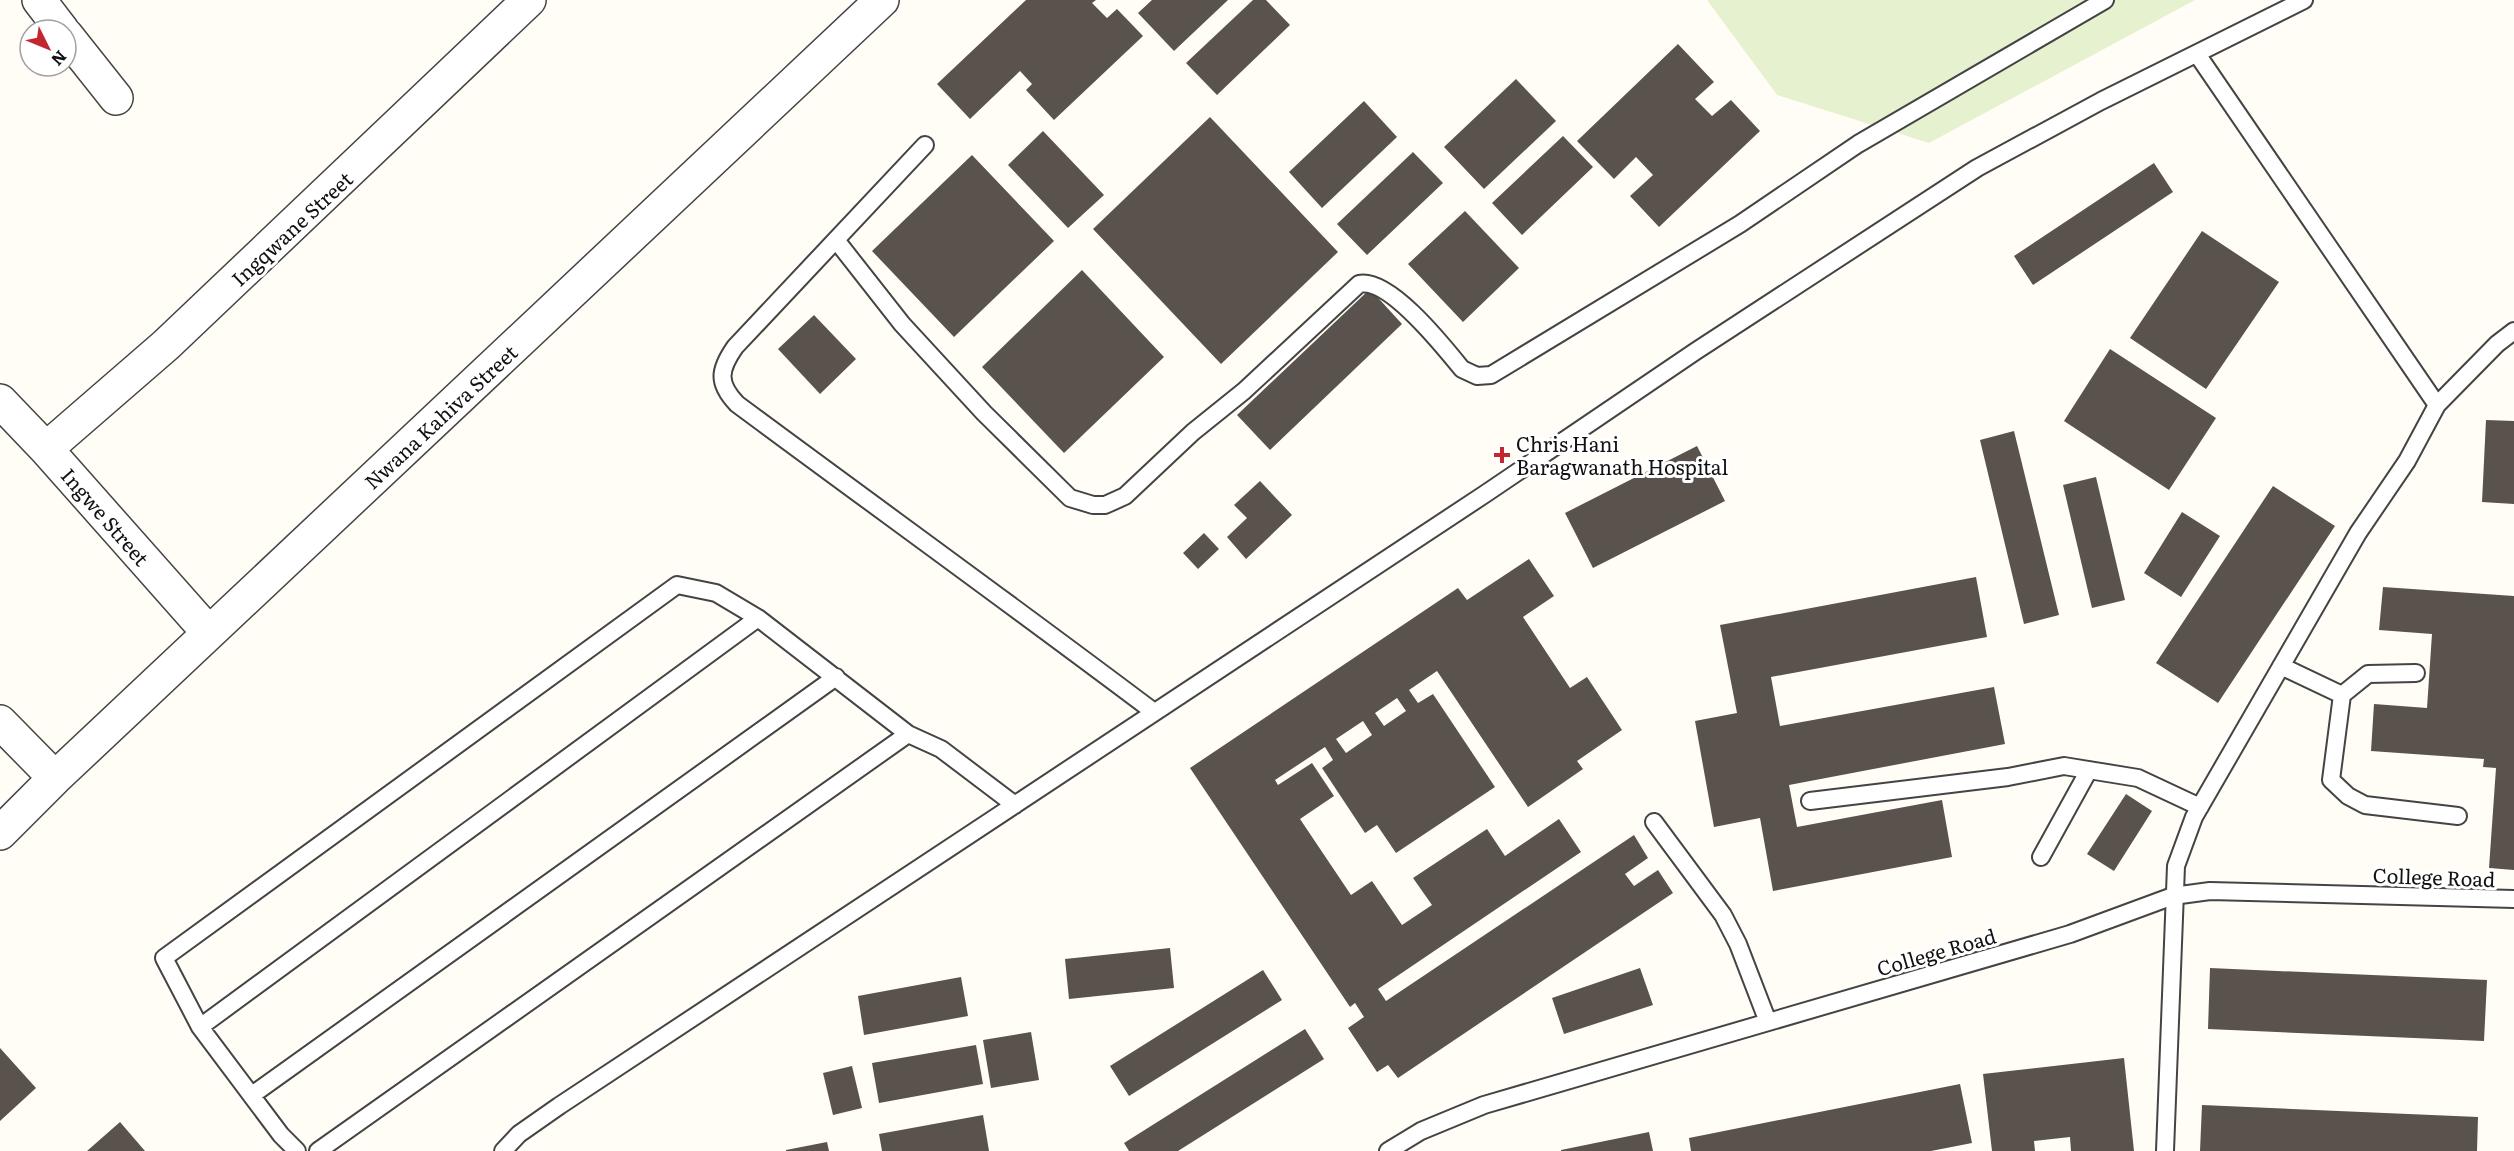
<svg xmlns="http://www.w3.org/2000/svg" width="2514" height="1151" viewBox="0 0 2514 1151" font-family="Literata,serif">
	<rect width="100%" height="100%" fill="#fffdf5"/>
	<!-- pitch -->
	<path fill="#e6f2cf" d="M1707 0H2195L1929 143 1777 95Z"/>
	<!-- building -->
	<path fill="#5a524d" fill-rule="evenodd" d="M1026 0H1096L1092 3 1107 18 1117 9 1143 36 1054 120 1026 90 1032 84 1020 71 970 119 937 84Z
		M1152 0H1228L1174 51 1138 13Z
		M1253 0H1266L1290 25 1217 95 1186 63Z
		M1678 44 1714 82 1695 99 1712 116 1731 100 1760 131 1659 227 1630 196 1653 175 1636 157 1614 179 1577 141Z
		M1516 79 1556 121 1484 189 1444 147Z
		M1364 101 1397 137 1322 208 1289 172Z
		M1210 117 1338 252 1221 364 1093 229Z
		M1043 131 1104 195 1068 228 1008 165Z
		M1563 136 1593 167 1522 235 1492 203Z
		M1413 152 1443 183 1367 255 1337 224Z
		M972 155 1054 241 954 337 872 251Z
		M2154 163 2173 192 2033 285 2014 256Z
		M1465 211 1519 268 1463 322 1408 264Z
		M2202 231 2279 282 2206 389 2130 338Z
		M1082 270 1164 357 1064 453 982 367Z
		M1370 289 1402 324 1270 450 1237 415Z
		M814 315 856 359 820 394 778 349Z
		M2110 349 2216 418 2169 490 2064 421Z
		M2486 420 2514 421V504L2482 502Z
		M2014 431 2059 615 2024 624 1980 440Z
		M1697 446 1725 501 1593 568 1565 513Z
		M2096 477 2125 600 2092 608 2063 485Z
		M1260 481 1292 515 1246 559 1227 537 1247 518 1234 505Z
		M2273 486 2335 526 2218 703 2156 663Z
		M2182 512 2220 536 2181 597 2144 573Z
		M1204 533 1219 549 1198 569 1183 553Z
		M1529 559 1554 596 1523 617 1570 688 1587 677 1622 730 1577 761 1583 769 1528 807 1437 671 1409 690 1418 703 1433 694 1495 787 1396 853 1377 825 1365 833 1322 768 1333 760 1325 747 1275 780 1278 785 1312 763 1334 796 1300 819 1351 895 1372 881 1402 925 1432 905 1413 878 1487 829 1505 856 1559 819 1581 852 1378 989 1386 1001 1634 835 1648 858 1625 874 1634 886 1658 870 1673 893 1398 1078 1388 1065 1377 1072 1348 1028 1364 1017 1355 1003 1350 1007 1190 768 1458 588 1467 600ZM1397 698 1406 711 1384 726 1375 713ZM1363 721 1372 735 1346 753 1336 739Z
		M1976 577 1987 637 1771 677 1780 726 1994 687 2005 744 1789 785 1797 827 1942 800 1952 857 1773 891 1760 818 1714 827 1695 721 1737 713 1720 625Z
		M2383 587 2514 596V870L2489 868 2496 768 2483 767 2484 759 2371 751 2374 704 2427 708 2432 634 2379 630Z
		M2126 794 2152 811 2114 871 2087 854Z
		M1170 948 1174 988 1069 999 1065 959Z
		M1640 968 1653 1005 1564 1034 1552 998Z
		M2210 968 2487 980 2484 1041 2208 1029Z
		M1263 970 1282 1000 1129 1096 1110 1066Z
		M961 977 968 1016 864 1035 858 996Z
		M1305 1029 1324 1059 1178 1151H1129L1124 1143Z
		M1031 1032 1039 1080 991 1088 983 1040Z
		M976 1045 983 1084 879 1103 872 1063Z
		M0 1048 36 1088 0 1121Z
		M2124 1058 2134 1151H2071L2070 1137 2034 1141 2035 1151H1992L1983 1074Z
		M852 1066 862 1108 833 1115 823 1073Z
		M1960 1084 1972 1143 1931 1151H1691L1689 1138Z
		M2202 1105 2478 1117 2477 1151H2200Z
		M983 1115 989 1151H882L879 1134Z
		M120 1122 145 1151H87Z
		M1649 1132 1653 1151H1561V1150Z
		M827 1142 829 1151H786V1150Z"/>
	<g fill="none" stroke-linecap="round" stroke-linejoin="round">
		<defs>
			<path id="lane" d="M2197 54 2437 405
				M925 145 735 347C719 370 717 383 737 404 876 507 1016 608 1154 712
				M836 240 902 324 984 413 1070 498 1093 505H1105L1125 496 1193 432 1244 391 1359 284C1389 277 1444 347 1462 369L1477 376 1491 375 1740 224 1858 144 2105 0
				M2281 666 2342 695 2331 780 2348 796 2365 805 2458 816
				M2342 695 2368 674 2416 673
				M1810 801 2008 777 2064 766 2138 778 2200 807
				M1654 822 1723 915 1738 944 1768 1022
				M2041 857 2089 770
				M200 1027 758 618
				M252 1095 836 677
				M297 1151 281 1135 200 1027 164 958 677 585 716 593 758 618 908 734 941 749 1015 805
				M318 1151 908 734
				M503 1151 519 1134 559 1106 1485 494 1696 351 1977 168 2101 101 2304 0
				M1388 1151 1421 1131 1484 1105 2070 934 2173 896 2210 891 2514 899
				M2165 1151 2176 866 2194 817 2358 533 2407 461 2437 405 2497 344 2514 331"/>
			<path id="street" d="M39 0 62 30
				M66 35 116 98
				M0 401 46 449 209 633
				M46 449 166 345 529 0
				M0 722 55 778
				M0 833 55 778 882 0"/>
		</defs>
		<!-- lane casing -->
		<use href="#lane" stroke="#444" stroke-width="20"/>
		<!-- street casing -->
		<use href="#street" stroke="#444" stroke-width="36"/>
		<!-- lane -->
		<use href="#lane" stroke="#fff" stroke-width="16"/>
		<!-- street -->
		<use href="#street" stroke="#fff" stroke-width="33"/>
	</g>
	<!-- markers -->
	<path fill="#c4262e" stroke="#fff" stroke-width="2" d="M1499 446h6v6h6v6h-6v6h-6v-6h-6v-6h6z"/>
	<g text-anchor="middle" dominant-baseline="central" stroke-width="6" stroke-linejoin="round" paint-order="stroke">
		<!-- street labels -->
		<g font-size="20" fill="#111" stroke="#fff">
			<text transform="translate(291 228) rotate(-43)">Ingqwane Street</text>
			<text transform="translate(440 416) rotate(-43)">Nwana Kahiva Street</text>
			<text transform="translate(106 516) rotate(49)">Ingwe Street</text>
			<text transform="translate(2434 876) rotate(2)">College Road</text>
			<text transform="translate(1936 951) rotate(-16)">College Road</text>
		</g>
		<!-- poi labels -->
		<g font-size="20" fill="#111" stroke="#fff" text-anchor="start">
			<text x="1516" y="443">Chris Hani<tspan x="1516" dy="23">Baragwanath Hospital</tspan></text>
		</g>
	</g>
	<!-- north arrow -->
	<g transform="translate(48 48) rotate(133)"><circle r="28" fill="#ffffff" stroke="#a0a0a0" stroke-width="1.5"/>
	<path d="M0-4.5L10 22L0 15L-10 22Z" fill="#c4262e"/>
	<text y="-9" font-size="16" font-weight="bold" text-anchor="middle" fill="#111111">N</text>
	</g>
</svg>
